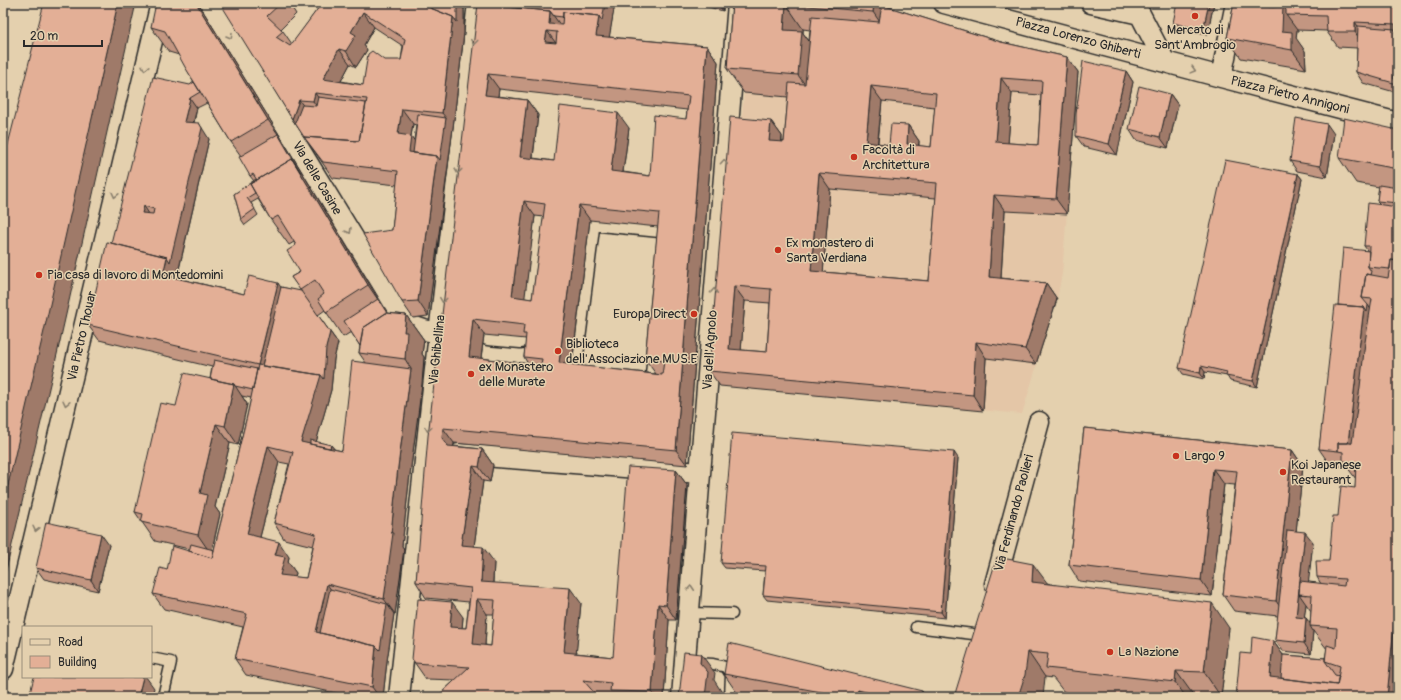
<svg xmlns="http://www.w3.org/2000/svg" width="1401" height="700" viewBox="0 0 1401 700" font-family="Pangolin,sans-serif">
	<rect width="100%" height="100%" fill="#e4d0ae"/>
	<filter id="ink" filterUnits="userSpaceOnUse"><feTurbulence type="fractalNoise" baseFrequency=".025" numOctaves="2"/><feDisplacementMap in="SourceGraphic" scale="8" xChannelSelector="R" yChannelSelector="G"/><feConvolveMatrix kernelMatrix="1 2 1 2 8 2 1 2 1" color-interpolation-filters="sRGB"/></filter>
	<g filter="url(#ink)">
		<!-- built -->
		<path fill="#e4c6a7" d="M893 21 1078 72 1062 274 1057 299 1022 414 720 386 744 93 815 100Z"/>
		<g fill="none" stroke-linecap="round" stroke-linejoin="round">
			<defs>
				<path id="lane" d="M689 613 732 614
					M916 627 981 635
					M151 658 171 662 163 697
					M695 663 713 664 726 667 731 675 730 697"/>
				<path id="street" d="M210 3 406 324 424 330 439 333
					M944 3 1221 77 1398 123
					M1091 3 1140 14 1165 62
					M1221 77 1236 3
					M590 220 670 228 656 375 674 376 673 390 570 379Z
					M488 335 521 338
					M459 454 700 473
					M995 584 1039 422
					M3 669 161 3
					M399 697 439 333 478 3
					M682 697 738 3"/>
			</defs>
			<!-- lane casing -->
			<use href="#lane" stroke="#2b2b2b" stroke-width="13"/>
			<!-- street casing -->
			<use href="#street" stroke="#2b2b2b" stroke-width="23"/>
			<!-- lane -->
			<use href="#lane" stroke="#e4d0ae" stroke-width="10"/>
			<!-- street -->
			<use href="#street" stroke="#e4d0ae" stroke-width="20"/>
		</g>
		<!-- wall -->
		<path fill="#c39681" stroke="#2b2b2b" fill-rule="evenodd" d="M198 3 285 144 388 313 406 315 424 340 422 354 424 357 422 384 409 482 402 546 404 549 395 614H394L387 661 383 697H356L246 675 235 659 243 627 164 609 153 594 167 570 189 551V549L155 541 135 512 176 406 210 379 212 367 99 340 88 325 111 243 190 85 194 82 179 55 169 52 151 27ZM207 103 231 142 241 156 250 176 254 181 234 194 241 219 245 225 258 215 251 203 258 199 271 220 289 245 294 242 296 245 300 272 291 277 302 292 281 287 244 294 177 278 209 139 194 123 197 108ZM325 310 343 337 351 332 360 346 359 353 366 363 342 451 334 449 331 445 316 442 331 390 334 359 338 343 318 315ZM242 396 251 398 247 416 214 550H212L220 514 215 507 230 443 238 445 247 404ZM279 462 289 464 274 523 284 539 313 546 306 578 295 577 296 573 288 562 289 557 260 537Z
			M222 3H289L296 14 281 29 283 31 292 44 322 3H465L464 9V33L453 128 428 316 413 318 402 302 392 230 397 185 333 178 292 119ZM374 27 403 46 401 60 363 85 341 81 350 64 356 67 367 50 364 45ZM413 124 416 125 414 141 411 136Z
			M615 3 609 37 707 46 718 62 687 465 454 443 453 446 482 449 493 465 490 482 483 481 474 546 494 562 493 583 581 603 576 653 613 657 676 470 687 485 676 620H669L664 697H610L596 695 598 697H437L455 680 426 679 412 659 463 617 462 628H466L469 602 426 598 416 582 482 5ZM499 89 687 110 686 119 650 176 623 172 629 128 554 161 533 158 538 115 527 100 498 96ZM535 216 544 217 532 299 524 298ZM590 220 658 227 645 359 656 374 572 365ZM484 335 526 339 524 357 528 364 481 358ZM487 614H494L491 646 485 645Z
			M694 3H723V11Z
			M732 3H880L882 5 1001 42 1067 57 1078 72 1067 214 1005 211 1001 278 1046 283 1057 299 1036 364 986 358 983 411 720 386 709 371 771 121 782 136V142H784L788 97 744 93 727 69ZM803 29 810 30 809 41 803 33ZM1012 93 1041 95 1038 145 1008 143ZM882 101 935 107 931 147 919 146V141L908 125 889 145 878 143ZM830 189 936 198 929 281 823 272ZM745 301 770 303 767 352 741 350Z
			M1214 3 1207 35 1176 29 1173 23Z
			M1234 3H1398V93L1363 83 1356 72 1357 48 1338 47 1327 32V31L1297 30 1296 39 1305 51 1306 69 1241 58 1227 38Z
			M1126 71 1133 82 1117 155 1084 147 1076 136Z
			M1170 94 1178 105 1168 148 1136 140 1129 129Z
			M1398 130V697L1251 654 1273 641 1283 655 1325 658 1327 649 1313 631 1311 654 1283 651 1275 640 1278 616 1234 611 1223 595 1235 485 1224 484 1212 596 1079 581 1069 565 1084 428 1292 450 1303 466 1296 531 1313 542 1308 582 1321 584 1317 577 1329 561 1338 516 1355 488 1356 479 1347 467 1330 465 1319 449 1338 305 1367 250 1364 246 1380 204 1377 201 1379 187 1356 183 1339 158ZM1306 604 1311 611 1310 624 1306 618H1304Z
			M1334 134 1327 177 1297 171 1290 161Z
			M1298 174 1302 179 1257 387 1230 381 1227 376 1205 372 1204 379 1183 374 1179 368Z
			M958 458 945 618 767 600 763 595 765 571 725 568 721 563Z
			M109 545 98 591 44 579 36 568Z
			M1047 583 1229 628 1221 697 1194 696V697H1105L1064 692 1053 678 1045 677 954 697Z
			M724 674 920 697H758L737 693Z"/>
		<!-- shaded-wall -->
		<path fill="#9f7a69" stroke="#2b2b2b" d="M118 3H136L58 350 3 583V506Z
			M196 3H198L285 144 385 310 404 338 368 285 292 159 278 134 268 120Z
			M457 3H460L464 9V33L453 128 428 316 418 301 437 156 446 118 442 113 453 17Z
			M460 3H465L464 9Z
			M605 3H615L607 51 596 36 599 16Z
			M717 3H723V11Z
			M874 3H880L893 21 890 37 873 12Z
			M1209 3H1214L1207 35 1203 30Z
			M1270 3H1286L1289 15H1286L1297 30 1296 38 1305 51 1306 69 1292 50 1282 31 1269 7Z
			M786 4 803 29V33L820 56 816 100 798 75 784 30Z
			M550 11 561 26 557 32 549 24Z
			M363 12 374 27 364 45 367 50 356 67 346 51 351 32Z
			M1355 22 1366 37 1365 48 1355 32Z
			M547 31 558 46 545 42Z
			M707 46 718 62 687 465 676 450Z
			M339 49 350 64 334 94 323 79Z
			M1067 57 1078 72 1067 214 1056 199Z
			M1126 71 1133 82 1117 155 1109 144Z
			M488 74 499 89 496 110 485 95Z
			M1001 78 1012 93 1007 157 996 142Z
			M871 86 882 101 876 157 866 142Z
			M315 93 325 108 324 117 313 101Z
			M1170 94 1178 105 1168 148 1160 137Z
			M190 98 197 108 191 132 184 122Z
			M299 100 310 115 303 134 292 119Z
			M527 100 538 115 531 172 520 157Z
			M402 109 413 124 411 136 422 151 421 158 409 152 398 134Z
			M618 113 629 128 621 186 611 171Z
			M771 121 782 136 780 156 769 141Z
			M199 123 209 139 174 290 163 275Z
			M1327 124 1334 134 1327 177 1320 166Z
			M908 125 919 141 917 160 907 144Z
			M819 173 830 189 822 287 811 271Z
			M1298 174 1302 179 1257 387 1253 381Z
			M994 195 1005 211 1000 293 989 277Z
			M524 201 535 216 523 312 512 296Z
			M579 205 590 220 570 379 559 363Z
			M144 206 151 217 142 213Z
			M278 283 288 298 271 371 258 365Z
			M1046 283 1057 299 1036 364 1025 349Z
			M734 286 745 301 740 364 729 349Z
			M1368 305 1375 316 1356 462 1347 452 1364 307Z
			M406 315 424 340 422 354 424 357 422 384 409 482 402 546 404 549 395 614 384 599 398 467 411 369 405 359 404 332Z
			M473 319 484 335 479 372 469 357Z
			M330 332 338 343 334 359 331 390 313 453 301 442Z
			M976 342 986 358 983 411 973 395Z
			M1201 366 1205 372 1204 379 1200 373Z
			M234 384 247 404 238 445 225 426Z
			M216 424 230 443 215 507 220 514 211 554 198 535 200 493Z
			M443 428 454 443 453 453 442 438Z
			M331 445 335 450 329 456Z
			M268 446 279 462 257 549 247 534Z
			M482 449 493 465 490 482 479 467Z
			M1292 450 1303 466 1287 617 1276 601Z
			M954 452 958 458 945 618 941 612Z
			M473 466 483 481 472 561 461 545Z
			M1213 469 1224 484 1212 596 1201 580Z
			M676 470 687 485 676 620 666 605Z
			M1305 532 1313 542 1307 595 1299 594 1306 604 1303 628 1296 617Z
			M101 534 109 545 98 591 91 580Z
			M279 542 289 557 288 562 296 573 291 591 280 575 275 555Z
			M483 547 494 562 492 597 481 582Z
			M1033 564 1051 588 1032 582Z
			M327 584 338 600 319 636 316 632Z
			M1398 584V697H1387Z
			M570 588 581 603 575 667 564 652Z
			M477 599 487 614 484 660 473 644Z
			M452 602 463 617 461 643 450 627Z
			M1212 603 1229 628 1221 697 1204 672Z
			M387 604 394 614 387 661 383 697H379L372 687 376 646Z
			M658 604 669 620 664 697H656L652 692Z
			M1306 618 1312 626H1310L1313 631 1311 654 1304 643Z
			M1273 641 1290 665 1280 691 1270 677Z
			M1028 652 1045 677 1043 697H1018Z
			M701 654 715 673 714 680 721 691V697H705L700 663Z
			M1176 671 1194 696V697H1186L1175 682Z
			M143 677H146L154 688 152 697H138Z
			M858 690 863 697H855Z
			M922 691 926 697H920Z
			M531 692 534 697H531Z"/>
		<!-- building -->
		<path fill="#e3af96" stroke="#2b2b2b" fill-rule="evenodd" d="M44 3H118L44 331 3 506V164Z
			M156 3H196L268 120 231 142 185 67 165 31 151 27Z
			M222 3H281L267 16 283 31 276 37 290 46 322 3H418L453 17 442 113 402 109 398 134 411 136 409 152 437 156 418 301 402 302 363 234 392 230 398 171 323 162 304 137 359 141 367 99 315 93 313 101 299 100 292 119 222 6 223 5ZM363 12 405 39 401 60H384L372 51 368 54 363 85 323 79 339 49 346 51 356 35 351 32Z
			M418 3H457V22L453 17Z
			M482 3H605L602 21 599 16 563 12V17L554 16 550 11 482 5Z
			M732 3H874L873 12 786 4 784 30 802 31 798 75 727 69Z
			M1177 3H1209L1203 30 1173 23Z
			M1234 3H1270L1269 7 1283 6 1282 31 1292 32V50L1227 38Z
			M1273 3H1398V80L1394 79 1395 24 1355 22V32H1327L1326 16 1286 15V10L1283 6 1272 7Z
			M478 4 550 11 549 24 562 25 563 12 599 16 596 36 707 46 676 450 443 428 442 438 448 446 482 449 479 467 473 466 461 545 483 547 481 582 570 588 564 652 613 657 628 467 676 470 666 605 658 604 652 692 610 691 611 683 583 680 598 697H547L542 692H531V697H510V692L504 697H437L469 667 415 663 412 659 418 599 452 602 450 627 466 628 471 588 416 582 428 436ZM547 31 557 32 556 43 545 42ZM488 74 689 96 686 119 654 115 650 176 611 171 618 113 560 106 554 161 520 157 527 100 485 95ZM524 201 545 204 532 299 512 296ZM579 205 659 213 645 359 664 361 662 375 559 363ZM473 319 524 325 523 334H526L524 357 542 359 541 365 469 357ZM477 599 495 600 491 646 473 644Z
			M882 5 1001 42 1067 57 1056 199 994 195 989 277 1046 283 1025 349 976 342 973 395 709 371 730 117 771 121 769 141 784 142 789 83 805 84 812 16 879 22ZM1001 78 1042 81 1038 145 996 142ZM871 86 936 93 931 147 907 144 908 125 891 124 889 145 866 142ZM819 173 937 183 929 281 811 271ZM734 286 771 289 767 352 729 349Z
			M1358 26 1395 29 1394 79 1397 84 1356 72Z
			M1083 61 1126 71 1109 144 1076 136V114Z
			M153 77 190 85 194 82 200 92 190 98 184 122 199 123 202 128 170 262 167 257 111 243ZM144 206 154 209 153 214 142 213Z
			M1139 86 1170 94 1160 137 1129 129Z
			M318 97 366 103 359 141 304 137 295 123 302 105 316 106Z
			M418 114 446 118 440 160 437 156 413 153Z
			M1296 118 1327 124 1320 166 1290 161Z
			M1344 118 1398 130V169L1339 158Z
			M278 134 301 173 292 159 257 180 253 174 250 176 239 157Z
			M292 159 368 285 326 312 318 299 324 294 315 280 300 290 291 277 300 272 287 251 296 245 278 216 271 220 250 184Z
			M1225 160 1298 174 1253 381 1226 376 1227 372 1201 366 1200 373 1179 368Z
			M256 179 257 180 250 184 255 193 247 198 255 209 241 219 234 194Z
			M1379 185 1398 188V207V203L1377 201Z
			M1368 203 1398 207V261L1391 260 1390 269 1368 267 1369 246H1364Z
			M107 242 167 257 163 275 244 294 249 276 278 283 258 365 88 325Z
			M1343 248 1369 251 1368 267 1371 271 1370 275 1366 274 1362 298 1368 305 1367 312 1364 307 1338 305Z
			M1391 260 1398 261V584L1387 697H1236L1240 653 1251 654 1252 637 1273 641 1270 677 1337 685 1340 666 1325 661 1327 645 1336 648 1337 628 1310 626 1312 595 1299 594 1300 581 1344 586 1345 579 1317 577 1316 561H1329L1333 516H1338L1341 486 1355 488 1356 462 1343 461V452L1338 451V443H1352L1360 387 1365 342 1372 299 1362 298 1366 274 1388 278Z
			M281 287 301 291 330 332 326 348 324 379 321 375 262 366Z
			M378 299 387 313H386L363 328 360 346 344 321Z
			M1335 305 1364 307 1348 443H1338V451L1319 449Z
			M386 313 406 315 404 332H407L405 359 359 353 363 328Z
			M214 360 257 369 253 390 235 386 234 384 210 379Z
			M352 361 411 369 398 467 391 533H393L384 599 327 584 316 632 376 646 372 687 235 659 247 614 153 594 160 568 167 570 172 546 212 558 247 416 258 365 321 375 301 442 342 451ZM268 446 293 452 274 523 316 534 306 578 280 575 285 557 275 555 279 542 247 534Z
			M184 373 234 384 225 426 216 424 200 493 207 495 198 535 141 522 143 514 135 512 160 403 176 406Z
			M1084 428 1292 450 1276 601 1223 595 1237 471 1213 469 1201 580 1069 565Z
			M732 433 954 452 941 612 763 595 766 566 721 563Z
			M310 440 331 445 330 448 310 444Z
			M46 522 101 534 91 580 36 568Z
			M1287 530 1305 532 1296 617 1306 618 1304 643 1275 640Z
			M191 544 214 550 212 558 189 551Z
			M997 557 1033 564 1032 582 1212 603 1204 672 1176 671 1175 682 1046 668 1048 654 1028 652 1025 675 1018 697H954Z
			M330 589 387 604 380 650 376 646 320 633Z
			M729 643 922 691 920 697H882V696L858 690 855 697H848L724 674Z
			M684 652 701 654 700 663 708 672 705 697H679Z
			M1283 655 1325 658V661L1335 675 1339 676 1337 685 1281 678Z
			M34 677H143L138 697H29Z"/>
		<!-- one-way arrows -->
		<defs><path id="oneway-chevron" d="M-2-3.5L2.5 0L-2 3.5" fill="none" stroke-width="1.6" stroke-linecap="round" stroke-linejoin="round"/></defs>
		<g stroke="#887e6c">
			<use href="#oneway-chevron" transform="translate(230 36) rotate(59)"/>
			<use href="#oneway-chevron" transform="translate(474 42) rotate(97)"/>
			<use href="#oneway-chevron" transform="translate(145 68) rotate(103)"/>
			<use href="#oneway-chevron" transform="translate(1193 70) rotate(15)"/>
			<use href="#oneway-chevron" transform="translate(724 162) rotate(-85)"/>
			<use href="#oneway-chevron" transform="translate(458 171) rotate(97)"/>
			<use href="#oneway-chevron" transform="translate(115 195) rotate(103)"/>
			<use href="#oneway-chevron" transform="translate(349 231) rotate(59)"/>
			<use href="#oneway-chevron" transform="translate(714 291) rotate(-86)"/>
			<use href="#oneway-chevron" transform="translate(443 300) rotate(97)"/>
			<use href="#oneway-chevron" transform="translate(66 403) rotate(103)"/>
			<use href="#oneway-chevron" transform="translate(428 429) rotate(97)"/>
			<use href="#oneway-chevron" transform="translate(36 529) rotate(103)"/>
			<use href="#oneway-chevron" transform="translate(691 588) rotate(-86)"/>
		</g>
	</g>
	<!-- markers -->
	<g fill="#c8321e" stroke="#e4d0ae" stroke-width="1.5">
		<circle cx="1195" cy="16" r="4"/>
		<circle cx="854" cy="157" r="4"/>
		<circle cx="778" cy="250" r="4"/>
		<circle cx="39" cy="275" r="4"/>
		<circle cx="694" cy="314" r="4"/>
		<circle cx="558" cy="351" r="4"/>
		<circle cx="471" cy="374" r="4"/>
		<circle cx="1176" cy="456" r="4"/>
		<circle cx="1283" cy="472" r="4"/>
		<circle cx="1110" cy="652" r="4"/>
	</g>
	<g text-anchor="middle" dominant-baseline="central" stroke-width="3" stroke-linejoin="round" paint-order="stroke">
		<!-- poi labels -->
		<g font-size="13" fill="#2b2b2b" stroke="#e4d0ae" text-anchor="start">
			<text x="1195" y="30" text-anchor="middle">Mercato di<tspan x="1195" dy="15">Sant'Ambrogio</tspan></text>
			<text x="862" y="150">Facoltà di<tspan x="862" dy="15">Architettura</tspan></text>
			<text x="786" y="243">Ex monastero di<tspan x="786" dy="15">Santa Verdiana</tspan></text>
			<text x="47" y="275">Pia casa di lavoro di Montedomini</text>
			<text x="686" y="314" text-anchor="end">Europa Direct</text>
			<text x="566" y="344">Biblioteca<tspan x="566" dy="15">dell'Associazione MUS.E</tspan></text>
			<text x="479" y="367">ex Monastero<tspan x="479" dy="15">delle Murate</tspan></text>
			<text x="1184" y="456">Largo 9</text>
			<text x="1291" y="465">Koi Japanese<tspan x="1291" dy="15">Restaurant</tspan></text>
			<text x="1118" y="652">La Nazione</text>
		</g>
		<!-- street labels -->
		<g font-size="13" fill="#2b2b2b" stroke="#e4d0ae">
			<text transform="translate(1078 38) rotate(15)">Piazza Lorenzo Ghiberti</text>
			<text transform="translate(1290 95) rotate(14)">Piazza Pietro Annigoni</text>
			<text transform="translate(317 178) rotate(59)">Via delle Casine</text>
			<text transform="translate(82 336) rotate(-77)">Via Pietro Thouar</text>
			<text transform="translate(437 350) rotate(-84)">Via Ghibellina</text>
			<text transform="translate(710 350) rotate(-86)">Via dell'Agnolo</text>
			<text transform="translate(1014 513) rotate(-75)">Via Ferdinando Paolieri</text>
		</g>
	</g>
	<!-- margin -->
	<rect width="1401" height="700" fill="none" stroke="#e4d0ae" stroke-width="16"/>
	<rect x="8" y="8" width="1385" height="684" fill="none" stroke="#2b2b2b" stroke-width="1.5" filter="url(#ink)"/>
	<!-- legend -->
	<rect x="22" y="626" width="130" height="52" fill="#e4d0ae" stroke="#9a8e7a"/>
	<rect x="30" y="639" width="20" height="6" fill="#e4d0ae" stroke="#9a8e7a"/>
	<text x="58" y="646" font-size="12" fill="#2b2b2b">Road</text>
	<rect x="30" y="656" width="20" height="12" fill="#e3af96" stroke="#9a8e7a"/>
	<text x="58" y="666" font-size="12" fill="#2b2b2b">Building</text>
	<!-- scale -->
	<path d="M24 40v6h78v-6" fill="none" stroke="#2b2b2b" stroke-width="2"/>
	<text x="30" y="40" font-size="12" fill="#2b2b2b" stroke="#e4d0ae" stroke-width="3" paint-order="stroke">20 m</text>
</svg>
